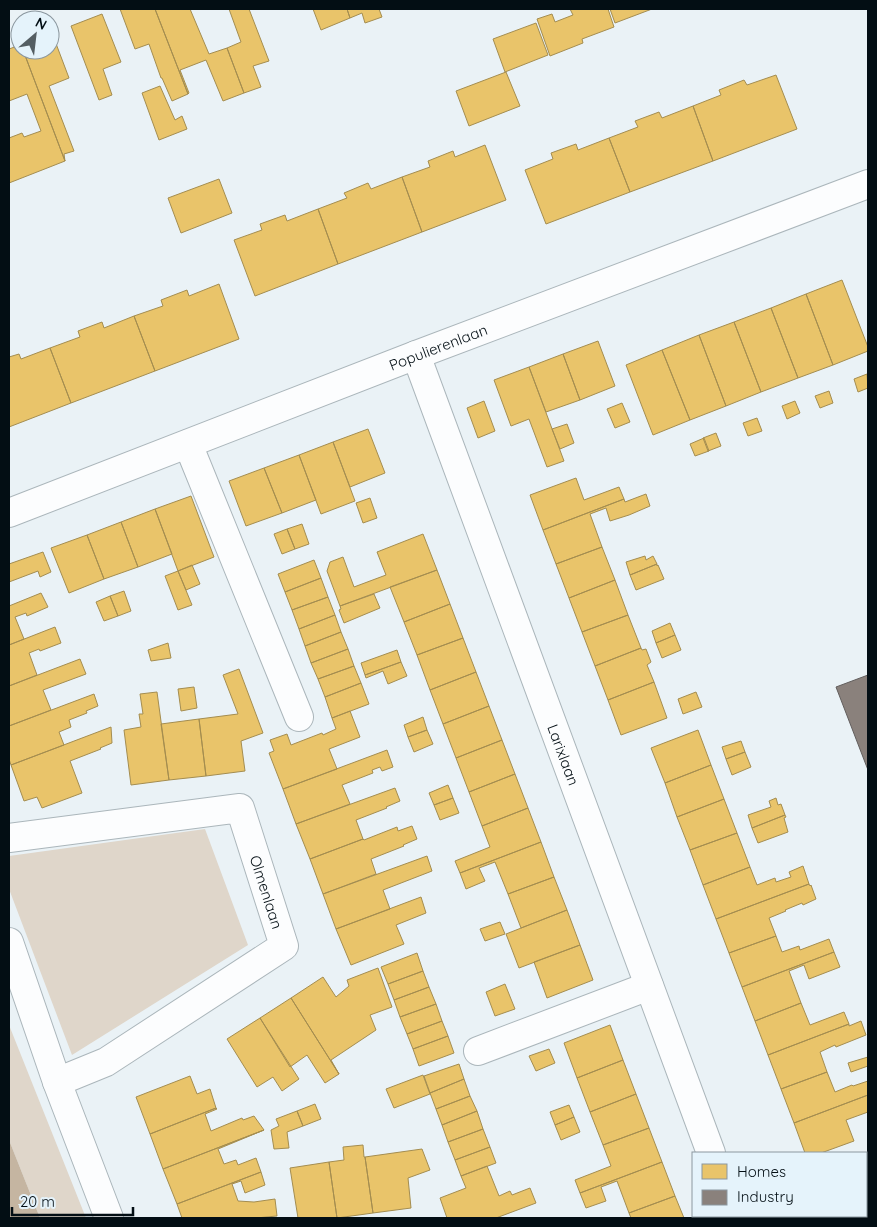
<svg xmlns="http://www.w3.org/2000/svg" width="877" height="1227" viewBox="0 0 877 1227" font-family="Quicksand,sans-serif">
	<rect width="100%" height="100%" fill="#eaf2f6"/>
	<!-- green -->
	<path fill="#dfd6ca" d="M205 829 248 945 72 1055 9 889V856Z
		M9 1025 86 1218H40L9 1140Z"/>
	<!-- water -->
	<path fill="#c5b5a1" d="M9 1140 40 1218H9Z"/>
	<!-- homes -->
	<path fill="#e9c46a" stroke="#a48d50" d="M120 9H155L188 94 172 101 162 78H161L149 44 135 49Z
		M155 9H190L209 54 227 48 244 93 223 101 206 60 180 70 189 93 188 94Z
		M229 9H249L269 61 253 66 261 87 244 93 227 48 241 42Z
		M313 9H347L350 18 321 30Z
		M347 9H379L382 17 365 23 362 13 350 18Z
		M570 9H608L614 27 582 39 583 43 550 56 537 19 552 14 555 22 573 15Z
		M610 9H652L615 23Z
		M102 14 121 62 103 69 112 95 99 100 71 26Z
		M536 23 548 55 505 72 493 39Z
		M52 33 69 78 49 86 74 151 64 154 65 161 23 50H50V34Z
		M20 45V50H23L65 161 9 183V138L22 133 24 137 41 131 27 94 9 101V49Z
		M506 72 520 106 469 126 456 91Z
		M776 75 797 129 713 161 693 106 721 95 719 90 744 80 747 85Z
		M160 86 175 120 182 116 187 129 159 140 142 93Z
		M693 106 713 161 630 192 609 138 638 127 635 121 659 112 662 118Z
		M609 138 630 192 546 224 525 170 553 159 551 153 576 144 578 150Z
		M485 145 506 200 422 232 402 177 430 167 428 161 453 151 455 157Z
		M402 177 422 232 338 264 318 209 347 198 344 193 368 183 371 189Z
		M219 179 232 213 181 233 168 198Z
		M318 209 338 264 255 296 234 240 262 230 260 224 285 215 287 221Z
		M842 280 868 347V351L833 365 806 294Z
		M219 284 239 339 155 371 134 316 163 306 161 300 187 290 189 296Z
		M806 294 833 365 798 378 771 308Z
		M771 308 798 378 761 392 734 322Z
		M134 316 155 371 71 403 50 348 80 337 78 331 102 322 104 328Z
		M734 322 761 392 726 406 699 335Z
		M699 335 726 406 690 420 662 350Z
		M598 341 615 386 580 400 563 354Z
		M50 348 71 403 9 427V357L19 354 21 359Z
		M662 350 690 420 653 435 626 365Z
		M563 354 580 400 546 412 529 367Z
		M529 367 564 461 547 467 529 419 511 426 494 380Z
		M867 374 868 388 858 392 854 379Z
		M829 391 833 403 820 408 815 396Z
		M484 401 495 431 478 438 467 408Z
		M795 401 800 413 787 419 782 406Z
		M622 403 630 422 615 428 607 409Z
		M757 418 762 431 748 436 743 423Z
		M567 424 574 443 560 449 552 429Z
		M368 429 385 473 350 487 333 442Z
		M716 433 721 446 708 451 703 438Z
		M704 438 709 451 695 456 690 444Z
		M333 442 355 501 321 514 299 455Z
		M299 455 316 500 282 513 264 468Z
		M264 468 282 513 246 526 229 481Z
		M576 478 584 500 619 487 624 499 543 530 530 495Z
		M646 494 650 506 629 515 610 521 606 508 590 514 602 547 556 564 543 530 624 499 625 502Z
		M191 496 214 557 178 571 155 509Z
		M370 498 377 518 363 523 356 503Z
		M155 509 172 554 138 567 121 522Z
		M121 522 138 567 104 579 87 535Z
		M302 524 309 544 295 549 287 529Z
		M287 529 295 549 282 554 274 534Z
		M423 534 437 570 340 606 327 571 330 562 343 557 354 587 386 575 377 552Z
		M87 535 104 579 69 593 51 548Z
		M602 547 615 580 569 598 556 564Z
		M43 552 51 572 40 577 38 571 9 582V564Z
		M645 556 646 560 653 556 657 564 630 575 626 562Z
		M314 560 321 578 285 592 278 574Z
		M657 564V566L658 565 664 579 636 590 630 575Z
		M192 565 200 584 186 590 178 571Z
		M437 570 450 604 404 622 390 587Z
		M178 571 192 605 178 610 165 576Z
		M321 578 328 597 292 610 285 592Z
		M615 580 628 615 582 632 569 598Z
		M124 591 131 611 118 616 110 596Z
		M41 593 48 607 27 616 26 613 15 617 24 639 9 645V606Z
		M374 594 380 608 344 623 339 610 341 609 340 606Z
		M110 596 118 616 104 621 96 602Z
		M328 597 335 615 299 629 292 610Z
		M450 604 463 638 417 655 404 622Z
		M335 615 341 632 305 646 299 629Z
		M628 615 641 648 595 666 582 632Z
		M670 623 675 635 656 643 652 631Z
		M55 627 61 643 40 651 39 649 29 653 37 675 9 686V645Z
		M341 632 348 649 311 663 305 646Z
		M675 635 681 650 662 658 656 643Z
		M463 638 476 672 430 690 417 655Z
		M168 643 171 658 151 661 148 650Z
		M641 648 642 650 646 649 651 662 647 665 654 682 608 700 595 666Z
		M348 649 354 666 318 679 311 663Z
		M397 650 401 662 365 675 361 663Z
		M80 659 86 674 43 690 51 710 9 726V686Z
		M401 662 407 676 388 684 383 671 366 678 365 675Z
		M354 666 361 683 325 697 318 679Z
		M239 669 263 733 241 741 245 771 206 776 199 719 238 714 223 675Z
		M476 672 489 706 443 724 430 690Z
		M654 682 667 718 621 735 608 700Z
		M361 683 369 704 332 718 325 697Z
		M194 687 197 708 181 711 178 689Z
		M157 692 169 780 131 785 124 730 141 727 139 714H143L140 694Z
		M696 692 702 707 683 714 678 699Z
		M94 694 98 706 86 711 87 713 69 720 71 727 59 732 64 745 11 765 9 759V726Z
		M489 706 502 740 456 758 443 724Z
		M350 711 360 737 329 749 337 769 283 789 269 753 274 751 270 740 287 734 291 745 322 733 323 735 336 729 332 718Z
		M423 717 427 730 408 737 404 725Z
		M199 719 206 776 169 780 161 724Z
		M111 727 112 743 100 748 101 749 70 761 82 793 42 808 37 797 24 801 11 765Z
		M427 730 433 744 414 752 408 737Z
		M698 730 711 765 665 783 651 748Z
		M502 740 515 774 469 792 456 758Z
		M741 741 745 752 726 759 722 747Z
		M387 750 393 767 382 771 380 767 372 770 373 773 342 785 350 804 296 824 283 789Z
		M745 752 751 767 732 775 726 759Z
		M711 765 724 799 677 817 665 783Z
		M515 774 528 808 482 826 469 792Z
		M448 785 453 798 434 805 429 793Z
		M395 788 400 801 386 807 387 808 356 820 363 839 310 859 296 824Z
		M453 798 459 813 440 820 434 805Z
		M776 798 778 805 781 804 785 815 752 828 748 815 771 807 769 801Z
		M724 799 737 833 690 850 677 817Z
		M528 808 541 842 460 873 455 861 490 847 482 826Z
		M785 815 786 817 784 818 788 832 758 843 752 828Z
		M412 826 417 839 403 845 404 846 371 859 376 874 323 894 310 859 363 839 364 840 397 827 398 831Z
		M737 833 750 867 703 885 690 850Z
		M541 842 554 877 508 894 495 862 479 868 485 881 466 889 460 873Z
		M427 856 432 871 383 890 390 909 336 929 323 894Z
		M803 866 809 884 716 919 703 885 750 867 757 885 775 878 776 882 791 877 789 872Z
		M554 877 567 910 521 928 508 894Z
		M809 884 810 886 811 885 816 899 803 905 802 903 785 910 786 911 769 918 776 936 729 953 716 919Z
		M421 897 426 913 396 925 404 944 351 965 336 929Z
		M567 910 580 945 519 968 506 934Z
		M500 922 505 934 485 941 480 929Z
		M776 936 782 952 799 946 800 950 829 939 834 952 742 987 729 953Z
		M580 945 593 980 547 998 534 962Z
		M834 952 840 967 809 979 804 965 789 971 801 1003 755 1021 742 987Z
		M417 953 423 971 388 984 381 967Z
		M378 968 392 1007 370 1015 376 1030 331 1060 339 1074 291 998 323 977 336 997 349 986 347 980Z
		M423 971 429 987 394 1000 388 984Z
		M505 984 515 1009 495 1016 486 992Z
		M429 987 436 1004 400 1017 394 1000Z
		M291 998 339 1074 325 1083 307 1055 290 1067 260 1018Z
		M801 1003 810 1025 844 1012 849 1024 768 1055 755 1021Z
		M436 1004 442 1021 407 1034 400 1017Z
		M260 1018 299 1079 282 1091 273 1077 257 1087 227 1039Z
		M442 1021 448 1036 413 1049 407 1034Z
		M861 1021 866 1035 836 1047 835 1045 820 1052 827 1072 781 1089 768 1055 849 1024V1026Z
		M610 1025 623 1060 577 1078 564 1043Z
		M448 1036 454 1053 419 1066 413 1049Z
		M549 1049 555 1063 536 1071 529 1056Z
		M868 1057V1066L851 1072 848 1063Z
		M623 1060 636 1094 590 1112 577 1078Z
		M459 1064 464 1079 430 1093 424 1076Z
		M827 1072 835 1092 852 1085 853 1086 868 1081V1095L794 1123 781 1089Z
		M423 1075 430 1094 394 1108 386 1089Z
		M190 1076 197 1094 210 1089 216 1108 150 1134 136 1097Z
		M464 1079 470 1096 436 1109 430 1093Z
		M636 1094 649 1128 603 1145 590 1112Z
		M868 1095V1112L846 1120 854 1141 821 1153H805L794 1123Z
		M470 1096 477 1111 442 1125 436 1109Z
		M315 1104 321 1119 303 1126 297 1111Z
		M569 1105 574 1117 555 1125 550 1112Z
		M216 1108 217 1109 205 1114 211 1131 242 1118 243 1120 254 1116 264 1130 163 1169 150 1134Z
		M297 1111 303 1126 287 1132 289 1148 274 1149 271 1130 279 1126 276 1119Z
		M477 1111 483 1129 448 1142 442 1125Z
		M574 1117 580 1132 561 1140 555 1125Z
		M649 1128 662 1162 580 1193 575 1180 611 1166 603 1145Z
		M483 1129 490 1147 455 1160 448 1142Z
		M264 1130 218 1149 224 1164 236 1160 238 1165 256 1158 261 1172 177 1204 163 1169Z
		M363 1145 364 1157H365L373 1213 337 1218 329 1162 344 1160 343 1147Z
		M490 1147 496 1163 461 1176 455 1160Z
		M422 1149 430 1170 408 1178 411 1208 373 1213 365 1157Z
		M868 1160V1177L866 1178V1161Z
		M329 1162 337 1218H298L290 1168Z
		M662 1162 675 1196 629 1213 617 1181 601 1187 606 1201 586 1208 580 1193Z
		M487 1166 499 1196 510 1191 512 1195 530 1188 536 1203 496 1218H447L440 1198 466 1188 461 1176Z
		M261 1172 265 1185 245 1193 241 1181 232 1184 238 1201 254 1202 275 1199 277 1216 256 1218H182L177 1204Z
		M675 1196 684 1218H631L629 1213Z
		M802 1216H826L819 1218H803Z
		M826 1216H855L856 1218H819Z"/>
	<!-- industry -->
	<path fill="#8a817c" stroke="#625e5d" d="M868 675V770L836 687Z"/>
	<g fill="none" stroke-linecap="round" stroke-linejoin="round">
		<defs>
			<g id="minor">
				<path id="s1" d="M416 355 711 1153"/>
				<path d="M188 444 299 717"/>
				<path id="s2" d="M9 513 416 355 868 184"/>
				<path id="s3" d="M9 838 240 808 284 946 106 1062 57 1082"/>
				<path d="M9 942 57 1082 109 1218"/>
				<path d="M478 1051 649 986"/>
				<path d="M734 1216 735 1218"/>
			</g>
		</defs>
		<!-- minor casing -->
		<use href="#minor" stroke="#abb6bb" stroke-width="30"/>
		<!-- minor -->
		<use href="#minor" stroke="#fcfdfe" stroke-width="28"/>
	</g>
	<g text-anchor="middle" dominant-baseline="central" stroke-width="5" stroke-linejoin="round" paint-order="stroke">
		<!-- street labels -->
		<g font-size="15" fill="#030e14" stroke="#e5f3fb">
			<text stroke="none"><textPath href="#s2" startOffset="460">Populierenlaan</textPath></text>
			<text stroke="none"><textPath href="#s1" startOffset="426">Larixlaan</textPath></text>
			<text stroke="none"><textPath href="#s3" startOffset="321">Olmenlaan</textPath></text>
		</g>
	</g>
	<!-- border -->
	<rect width="877" height="1227" fill="none" stroke="#030e14" stroke-width="20"/>
	<!-- legend -->
	<rect x="692" y="1152" width="175" height="65" fill="#e5f3fb" stroke="#8b979f"/>
	<rect x="702" y="1164" width="25" height="15" fill="#e9c46a" stroke="#8b979f"/>
	<text x="737" y="1177" font-size="15" fill="#030e14">Homes</text>
	<rect x="702" y="1190" width="25" height="15" fill="#8a817c" stroke="#8b979f"/>
	<text x="737" y="1202" font-size="15" fill="#030e14">Industry</text>
	<!-- north arrow -->
	<g transform="translate(35 35) rotate(28)"><circle r="24" fill="#e5f3fb" stroke="#8b979f"/>
	<path d="M0-4L9 19L0 12L-9 19Z" fill="#545e63"/>
	<text y="-8" font-size="14" font-weight="bold" text-anchor="middle" fill="#030e14">N</text>
	</g>
	<!-- scale -->
	<path d="M12 1207v8h121v-8" fill="none" stroke="#030e14" stroke-width="2.5"/>
	<text x="20" y="1207" font-size="15" fill="#030e14" stroke="#e5f3fb" stroke-width="4" paint-order="stroke">20 m</text>
</svg>
